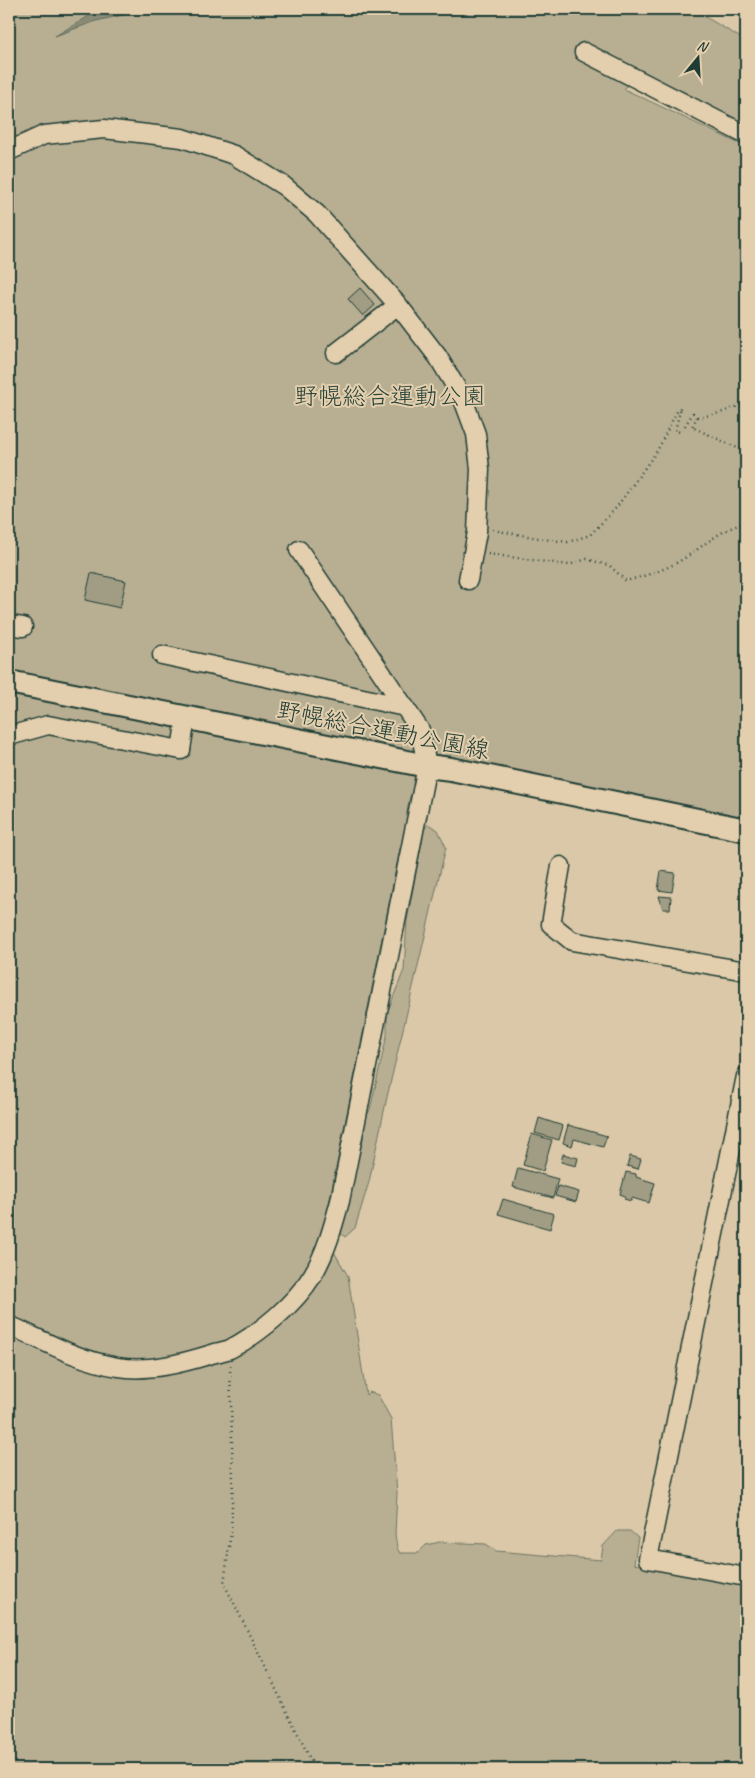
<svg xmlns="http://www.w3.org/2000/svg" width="755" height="1778" viewBox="0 0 755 1778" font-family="Caveat,'Klee One',sans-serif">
	<rect width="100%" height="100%" fill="#dbc8a8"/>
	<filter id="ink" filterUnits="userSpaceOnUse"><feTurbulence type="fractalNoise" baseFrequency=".02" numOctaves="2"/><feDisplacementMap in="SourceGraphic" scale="10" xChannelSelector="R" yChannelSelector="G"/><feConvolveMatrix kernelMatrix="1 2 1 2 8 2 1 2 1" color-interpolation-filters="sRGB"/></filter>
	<g filter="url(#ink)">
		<!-- green -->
		<path fill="#b8af93" stroke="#6c7664" d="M9 9H692L746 41V125L682 91 662 89 635 77 624 89 746 147V819L419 751 417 790 410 796 407 812 409 821 403 847 400 848 323 1233 348 1276 366 1395 369 1392 378 1395 391 1419 397 1493 395 1534 397 1548 400 1553H418L426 1545 440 1542 486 1544 496 1551 601 1560 603 1546 617 1531H630L638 1538 634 1564 746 1585V1769H9Z
			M428 824 438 830 446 847 387 1097 369 1182 355 1228 345 1237 339 1232 363 1140V1122L370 1110 387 1035V1013L404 970 407 921 424 830Z"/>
		<!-- water -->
		<path fill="#898b76" stroke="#5f6c5c" d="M101 9H150L96 21 55 36Z"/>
		<!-- building -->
		<path fill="#a19d84" stroke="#1f3d34" d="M360 288 375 305 363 316 348 299Z
			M91 573 126 581 120 608 85 600Z
			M661 871 675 873 672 892 658 890Z
			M659 896 671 897 670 909H663Z
			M539 1118 563 1126 559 1140 535 1133Z
			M568 1125 607 1136 603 1147 574 1139 572 1146 563 1143Z
			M532 1134 552 1140 543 1171 523 1165Z
			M563 1154 578 1158 576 1166 561 1162Z
			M630 1156 641 1159 638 1169 627 1166Z
			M518 1168 558 1179 553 1198 513 1187Z
			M626 1172 636 1174V1177L655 1183 649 1203 632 1198 631 1201 624 1199 625 1196 620 1194Z
			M558 1186 579 1192 576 1202 555 1196Z
			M503 1199 554 1214 550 1229 498 1214Z"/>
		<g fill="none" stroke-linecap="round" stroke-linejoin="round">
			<defs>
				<path id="minor" d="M584 52 746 135
					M9 151 44 135 104 129 182 138 234 155 284 186 317 214 398 305 438 357 463 399 476 434 480 469 477 532 468 580
					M336 353 398 305
					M9 625 23 627
					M162 655 405 707
					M9 736 48 725 181 750 186 717
					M561 866 551 924 572 941 746 971
					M746 1076 648 1559 746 1577
					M9 1325C46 1342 77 1360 118 1367 149 1372 183 1363 212 1354 218 1352 225 1351 230 1349 259 1334 295 1304 312 1276 326 1253 333 1227 340 1201L427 766 420 730 299 550"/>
				<path id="major" d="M9 682 427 766 451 769 746 830"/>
			</defs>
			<!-- minor casing -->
			<use href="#minor" stroke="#1f3d34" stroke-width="21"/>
			<!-- major casing -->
			<use href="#major" stroke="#1f3d34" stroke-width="26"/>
			<!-- path -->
			<path stroke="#1f3d34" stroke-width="2.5" stroke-dasharray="1 4" stroke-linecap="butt" d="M697 417C715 415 730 411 746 402
				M493 530 544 539 568 542 590 535 616 508 657 451 676 413 681 407 675 431 681 432 693 413 697 417 692 427 746 452
				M488 554 569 565 587 559 610 566 626 581C644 576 662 571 678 562 701 549 719 529 746 523
				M230 1366 233 1479 231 1532 224 1583 315 1769"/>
			<!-- minor -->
			<use href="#minor" stroke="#e3cead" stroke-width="18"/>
			<!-- major -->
			<use href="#major" stroke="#e3cead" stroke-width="22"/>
		</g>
	</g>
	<g text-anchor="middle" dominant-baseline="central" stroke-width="4" stroke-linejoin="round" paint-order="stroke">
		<!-- park labels -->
		<g font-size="24" fill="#274339" stroke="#e3cead">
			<text x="390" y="396">野幌総合運動公園</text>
		</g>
		<!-- street labels -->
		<g font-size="24" fill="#1f3d34" stroke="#e3cead">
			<text transform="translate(383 730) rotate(11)">野幌総合運動公園線</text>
		</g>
	</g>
	<!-- margin -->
	<rect width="755" height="1778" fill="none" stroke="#e3cead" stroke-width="30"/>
	<rect x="15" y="15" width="725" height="1748" fill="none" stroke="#1f3d34" stroke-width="2" filter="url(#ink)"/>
	<!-- north arrow -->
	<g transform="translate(698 58) rotate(18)" stroke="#e3cead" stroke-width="4" paint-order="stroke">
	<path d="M0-4L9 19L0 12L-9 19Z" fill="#1f3d34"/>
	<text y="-8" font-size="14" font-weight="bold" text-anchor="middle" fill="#1f3d34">N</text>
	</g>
</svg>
